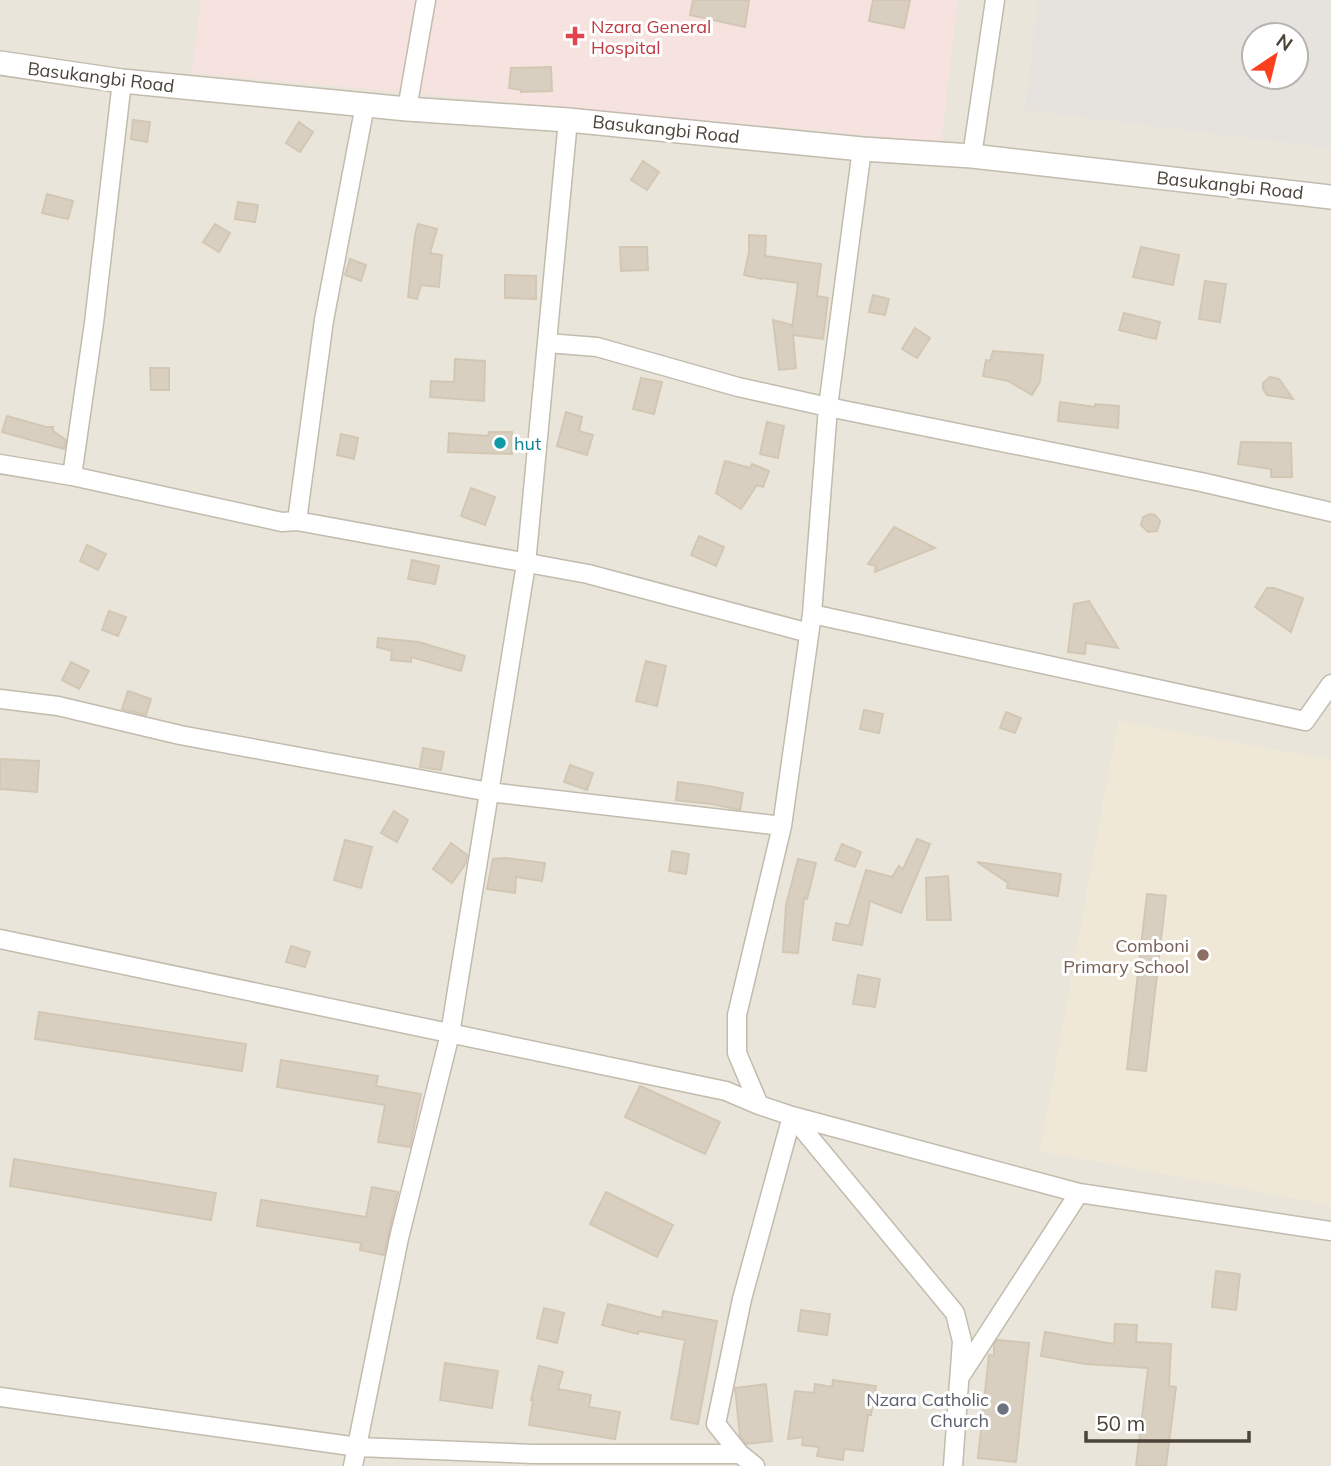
<svg xmlns="http://www.w3.org/2000/svg" width="1331" height="1466" viewBox="0 0 1331 1466" font-family="Mulish,sans-serif">
	<rect width="100%" height="100%" fill="#f6f3ec"/>
	<!-- residential -->
	<path fill="#eae5da" fill-rule="evenodd" d="M0 0H1331V1466H0ZM1254 35H1296V77H1254Z"/>
	<!-- industrial -->
	<path fill="#e6e2dd" fill-rule="evenodd" d="M1038 0H1331V148L1025 110ZM1254 35H1296V77H1254Z"/>
	<!-- education -->
	<path fill="#efe8d6" d="M1118 721 1331 760V1205L1040 1151Z"/>
	<!-- medical -->
	<path fill="#f6e3e0" d="M201 0H958L941 142 192 73Z"/>
	<!-- building -->
	<path fill="#d8cfc1" stroke="#d3c7b4" stroke-width="2" d="M693 0H749L745 27 690 15Z
		M873 0H910L904 28 869 21Z
		M551 67 552 91 521 92V90L509 88 511 68Z
		M133 120 150 122 147 142 131 139Z
		M299 122 313 132 300 152 286 143Z
		M643 161 659 172 647 190 631 180Z
		M47 194 73 201 68 219 42 213Z
		M238 202 258 205 255 222 235 219Z
		M215 224 230 233 219 252 203 242Z
		M418 224 437 229 430 253 442 255 439 287 421 285 417 299 408 297 415 235Z
		M749 235 766 236 765 256 821 264 817 296 828 298 823 339 793 335 796 368 779 370 773 320 792 325V329L798 283 762 278V279L744 275 749 252Z
		M620 247H647L648 270 621 271Z
		M1141 247 1179 255 1173 285 1133 277Z
		M350 259 366 265 361 281 345 275Z
		M505 275 536 276V299L505 298Z
		M1205 281 1226 284 1220 322 1199 319Z
		M873 295 889 299 885 315 869 312Z
		M1124 313 1160 322 1156 339 1119 330Z
		M915 328 930 338 917 358 902 349Z
		M993 351 1043 355 1040 382 1032 395 1008 381 983 376 986 360 990 361Z
		M455 359 485 361 484 401 430 397 431 381 454 382Z
		M150 368H169V390H151Z
		M1270 377 1279 379 1293 399 1267 395 1263 389V383Z
		M641 378 662 382 654 414 633 409Z
		M1060 402 1095 407V404L1119 406 1118 428 1058 421Z
		M566 412 582 417 579 431 593 435 587 455 557 446Z
		M7 416 46 427H53V431L66 440 64 449 2 432Z
		M767 422 784 426 778 458 760 454Z
		M489 432H512V454L448 452 449 433 488 436Z
		M341 434 358 438 354 459 337 455Z
		M1241 442 1291 443 1292 477H1271V469L1238 464Z
		M725 461 750 468 752 464 769 471 763 487 757 485 741 509 716 493Z
		M471 488 495 497 485 525 461 516Z
		M1150 514 1155 515 1160 521 1157 531 1148 532 1141 525 1143 517Z
		M894 527 935 548 875 572 876 566 868 564Z
		M699 536 724 547 716 566 691 555Z
		M87 545 106 554 98 570 80 561Z
		M412 560 439 566 435 584 408 579Z
		M1267 588H1274L1303 598 1291 632 1255 607Z
		M1089 601 1118 648 1086 643 1085 654 1068 652 1074 604Z
		M109 611 126 617 118 636 102 630Z
		M378 638 419 642 465 656 461 671 411 657V662L391 660 392 651 377 647Z
		M646 661 666 666 657 706 636 701Z
		M71 662 89 671 79 689 62 680Z
		M128 691 151 699 146 715 122 709Z
		M864 710 883 714 879 733 860 729Z
		M1006 712 1021 718 1015 733 1000 728Z
		M423 748 444 752 441 770 420 767Z
		M0 759 39 761 37 792 0 789Z
		M570 765 593 773 587 790 564 782Z
		M678 782 708 786 743 793 740 810 712 804 676 800Z
		M394 811 408 820 397 842 381 833Z
		M917 839 930 844 901 913 870 901 862 945 833 940 836 923 849 926 866 870 892 877 899 866 903 869Z
		M345 840 372 847 361 888 334 880Z
		M451 843 467 855 466 863 452 883 433 869Z
		M842 844 861 852 855 867 835 860Z
		M672 851 689 854 686 874 669 871Z
		M506 858 545 863 542 881 516 877 515 893 487 889 493 859Z
		M798 859 816 863 807 899 804 898 798 953 783 952 786 905Z
		M977 862 1061 874 1058 896 1007 888 1008 883Z
		M948 876 951 920H927L926 878Z
		M1147 894 1166 896 1146 1071 1127 1069Z
		M291 946 310 952 305 967 286 962Z
		M858 975 880 979 875 1007 853 1004Z
		M39 1012 246 1044 242 1071 35 1039Z
		M281 1060 378 1076 376 1086 421 1094 410 1147 378 1142 385 1105 277 1087Z
		M640 1086 720 1122 705 1154 625 1117Z
		M14 1159 216 1193 211 1220 10 1186Z
		M372 1187 398 1192 384 1255 360 1250 361 1243 257 1226 261 1200 366 1217Z
		M606 1192 673 1225 657 1257 590 1224Z
		M1216 1271 1240 1274 1236 1310 1212 1307Z
		M608 1304 662 1318 663 1311 717 1321 698 1424 671 1419 685 1340 639 1331 638 1334 602 1325Z
		M544 1308 564 1313 557 1343 537 1338Z
		M801 1310 830 1314 827 1335 798 1331Z
		M1115 1324 1137 1325 1136 1342 1171 1344 1169 1386 1176 1387 1166 1466H1136L1148 1368 1085 1364 1041 1356 1045 1332 1114 1344Z
		M997 1340 1029 1343 1016 1462 978 1458 989 1355 994 1356V1344Z
		M445 1363 498 1371 492 1408 440 1400Z
		M539 1366 563 1372 558 1389 591 1395 589 1407 620 1412 615 1439 529 1425 533 1400H531Z
		M833 1380 876 1386 871 1415H868L863 1451 844 1449 843 1460 817 1456 819 1447 802 1445 803 1437 788 1439 795 1391 814 1393 815 1384 832 1387Z
		M766 1384 772 1441 746 1444 740 1436 735 1388Z"/>
	<g fill="none" stroke-linecap="round" stroke-linejoin="round">
		<defs>
			<path id="minor" d="M407 109 426 0
				M972 156 995 0
				M547 343 597 347 738 387 828 407 1201 482 1331 512
				M0 464 72 476 282 522 297 521 588 574 809 633
				M72 476 94 323 122 81
				M297 521 324 320 365 105
				M812 614 1305 721 1331 684
				M0 699 58 706 180 735 489 792 782 826
				M0 939 726 1091 759 1105 792 1116 1079 1193 1331 1231
				M759 1105 737 1053V1015L782 826 812 614 828 407 862 149
				M792 1116 955 1313 962 1341 953 1466
				M961 1375 1079 1193
				M0 1397 358 1447 533 1454H740
				M353 1466 399 1238 450 1034 526 564 568 120
				M755 1466 740 1454 716 1424 742 1299 792 1116"/>
			<path id="tertiary" d="M0 63 122 81 407 109 568 120 862 149 972 156 1331 197"/>
		</defs>
		<!-- minor casing -->
		<use href="#minor" stroke="#c2bbae" stroke-width="21"/>
		<!-- tertiary casing -->
		<use href="#tertiary" stroke="#c2bbae" stroke-width="26"/>
		<!-- minor -->
		<use href="#minor" stroke="#fff" stroke-width="18"/>
		<!-- tertiary -->
		<use href="#tertiary" stroke="#fff" stroke-width="23"/>
	</g>
	<!-- markers -->
	<path fill="#e0444e" stroke="#fff" stroke-width="2.5" d="M571.5 25.5h7v7h7v7h-7v7h-7v-7h-7v-7h7z"/>
	<circle fill="#0f9aa8" stroke="#fff" stroke-width="2.5" cx="500" cy="443" r="7"/>
	<circle fill="#8d6e63" stroke="#fff" stroke-width="2.5" cx="1203" cy="955" r="7"/>
	<circle fill="#6b7280" stroke="#fff" stroke-width="2.5" cx="1003" cy="1409" r="7"/>
	<g text-anchor="middle" dominant-baseline="central" stroke-width="6" stroke-linejoin="round" paint-order="stroke">
		<!-- health labels -->
		<g font-size="18" fill="#be3a42" stroke="#fff" text-anchor="start">
			<text x="591" y="26">Nzara General<tspan x="591" dy="21">Hospital</tspan></text>
		</g>
		<!-- street labels -->
		<g font-size="18" fill="#4b4439" stroke="#fff">
			<text transform="translate(101 77) rotate(7)">Basukangbi Road</text>
			<text transform="translate(666 129) rotate(6)">Basukangbi Road</text>
			<text transform="translate(1230 185) rotate(6)">Basukangbi Road</text>
		</g>
		<!-- culture labels -->
		<g font-size="18" fill="#0d838f" stroke="#fff" text-anchor="start">
			<text x="514" y="443">hut</text>
		</g>
		<!-- education labels -->
		<g font-size="18" fill="#785e54" stroke="#fff" text-anchor="end">
			<text x="1189" y="945">Comboni<tspan x="1189" dy="21">Primary School</tspan></text>
		</g>
		<!-- worship labels -->
		<g font-size="18" fill="#5b616d" stroke="#fff" text-anchor="end">
			<text x="989" y="1399">Nzara Catholic<tspan x="989" dy="21">Church</tspan></text>
		</g>
	</g>
	<!-- north arrow -->
	<g transform="translate(1275 56) rotate(35)"><circle r="33" fill="#ffffff" stroke="#b7b4b0" stroke-width="2"/>
	<path d="M0-5L12 26L0 18L-12 26Z" fill="#fc3f1d"/>
	<text y="-10" font-size="19" font-weight="bold" text-anchor="middle" fill="#4b4439">N</text>
	</g>
	<!-- scale -->
	<path d="M1086 1431v10h163v-10" fill="none" stroke="#4b4439" stroke-width="3.5"/>
	<text x="1096" y="1431" font-size="21" fill="#4b4439" stroke="#ffffff" stroke-width="5" paint-order="stroke">50 m</text>
</svg>
